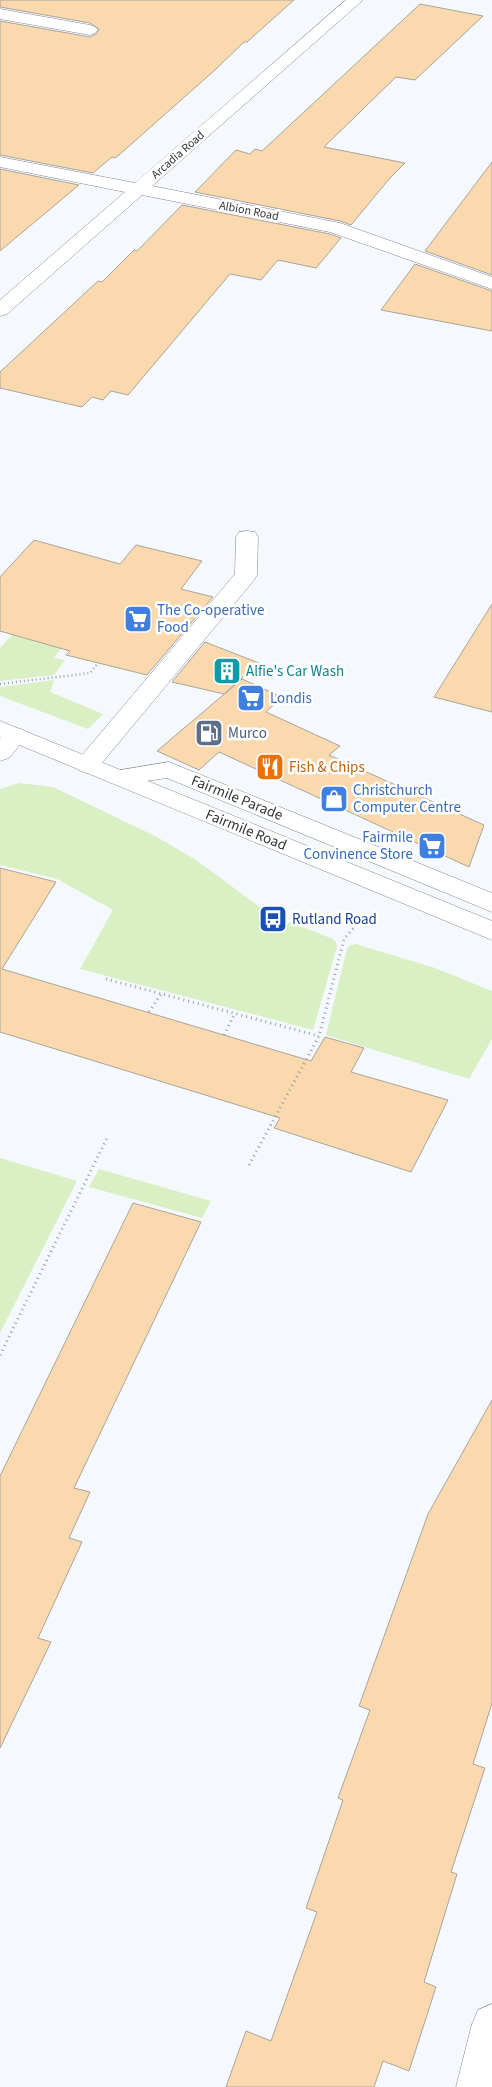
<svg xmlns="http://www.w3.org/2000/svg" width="492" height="2087" viewBox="0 0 492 2087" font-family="'Source Sans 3',sans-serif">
	<rect width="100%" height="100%" fill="#f5f9fe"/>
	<!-- green -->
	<path fill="#d9efc4" d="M21 625 66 642 54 658 65 660 54 675 0 681V648Z
		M54 680 50 692 103 714 88 729 0 696V687Z
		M19 783 53 787 157 837 196 860 261 908 257 912 286 925 290 922 333 939 336 942 337 947 313 1030 80 969 113 910 57 879 0 865V789Z
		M356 944 435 968 492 991V1039L469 1079 326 1035 347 949 350 945Z
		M0 1158 77 1181 0 1333Z
		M99 1169 211 1201 202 1218 89 1187Z"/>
	<!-- building -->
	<path fill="#f9d9ad" stroke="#aaa49c" d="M0 0H294L247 42H244L215 70 119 155 115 158 112 157 93 173 0 155V21L90 37 96 34 99 29 90 23 0 7Z
		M420 4 483 16 415 80 396 77 324 147 405 163 390 178 351 225 340 221 195 192 236 150 250 154 255 149 262 151Z
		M492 162V275L425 251Z
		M0 169 79 185 0 251Z
		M182 205 330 234 341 238 316 268 278 260 261 280 230 274 128 395 111 391 103 400 92 397 82 407 0 388V372L98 281 102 282 134 250 137 251Z
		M415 264 492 291V331L381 310Z
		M34 540 120 564 136 545 202 561 181 589 213 597 147 675 66 655 70 651 0 631V577Z
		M492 604V712L434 697Z
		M205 642 259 663 224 694 172 682Z
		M242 679 282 697 266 712 340 746 329 755 484 825 469 867 219 752 199 770 157 751Z
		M0 868 56 882 2 969 311 1061 325 1037 364 1048 351 1072 448 1100 411 1172 274 1128 280 1118 0 1032Z
		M133 1203 201 1222 74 1488 90 1492 69 1538 82 1542 38 1638 51 1642 0 1748V1476Z
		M492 1400V1703L473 1764 485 1768 451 1872 457 1874 424 1982 436 1987 409 2071 383 2061 374 2087H226L246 2031 271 2041 317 1912 306 1908 343 1800 338 1798 370 1710 359 1706 428 1514Z"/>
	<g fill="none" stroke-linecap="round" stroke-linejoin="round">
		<defs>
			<path id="lane" d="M247 531 255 532 258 537 257 575 254 580 96 770 87 773 78 770 75 765 78 760 235 574 236 537 239 532Z"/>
			<path id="street" d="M346 0H363L152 186 340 223 492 277V289L330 232 142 195 7 314 0 316V300L125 192 0 167V157L135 183Z
				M0 9 90 25 95 27 98 30 95 33 90 35 0 19Z
				M16 728 24 730 28 735 9 758 0 761V738L8 730Z
				M169 762 492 893V912L167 778 118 785 109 782 106 777 109 772Z
				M492 2004V2087H456L472 2024 478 2010Z"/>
			<path id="secondary" d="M0 721 492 921V940L0 737Z"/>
		</defs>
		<!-- lane casing -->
		<use href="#lane" stroke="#81868e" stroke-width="1"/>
		<!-- street casing -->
		<use href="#street" stroke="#81868e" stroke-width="1"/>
		<!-- secondary casing -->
		<use href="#secondary" stroke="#81868e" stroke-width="1"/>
		<!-- path-far1 -->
		<path stroke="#9ca0a4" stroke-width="2.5" stroke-dasharray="1 3" stroke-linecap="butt" d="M0 684 90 673 98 663"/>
		<!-- path -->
		<path stroke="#9ca0a4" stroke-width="3" stroke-dasharray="1 4" stroke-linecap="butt" d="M106 979 319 1036
			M149 1012 161 994
			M224 1035 235 1013
			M249 1165 319 1036 344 939 364 916
			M0 1355 107 1138"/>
		<!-- lane -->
		<use href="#lane" fill="#fff" fill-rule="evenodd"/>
		<!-- street -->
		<use href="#street" fill="#fff" fill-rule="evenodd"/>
		<!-- secondary -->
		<use href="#secondary" fill="#fff" fill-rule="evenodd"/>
	</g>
	<!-- icons -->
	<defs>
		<symbol id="supermarket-square" viewBox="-11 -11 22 22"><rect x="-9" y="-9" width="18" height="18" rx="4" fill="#3f7fe0" stroke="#fff"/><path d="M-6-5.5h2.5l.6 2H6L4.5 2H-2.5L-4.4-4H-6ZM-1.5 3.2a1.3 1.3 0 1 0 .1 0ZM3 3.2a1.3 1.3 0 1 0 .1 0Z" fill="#fff"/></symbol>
		<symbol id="building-square" viewBox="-11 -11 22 22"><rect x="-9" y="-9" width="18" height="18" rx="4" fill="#0f9aa8" stroke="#fff"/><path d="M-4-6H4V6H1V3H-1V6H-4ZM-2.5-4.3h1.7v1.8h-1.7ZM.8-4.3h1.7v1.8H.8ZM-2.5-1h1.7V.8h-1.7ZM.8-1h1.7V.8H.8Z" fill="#fff"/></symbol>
		<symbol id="fuel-square" viewBox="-11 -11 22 22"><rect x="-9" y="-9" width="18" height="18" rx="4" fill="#5c6f8a" stroke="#fff"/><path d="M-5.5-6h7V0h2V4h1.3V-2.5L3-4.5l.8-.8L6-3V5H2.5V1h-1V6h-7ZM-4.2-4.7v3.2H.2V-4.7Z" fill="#fff"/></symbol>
		<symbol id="restaurant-square" viewBox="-11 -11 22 22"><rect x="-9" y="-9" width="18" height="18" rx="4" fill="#e8710a" stroke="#fff"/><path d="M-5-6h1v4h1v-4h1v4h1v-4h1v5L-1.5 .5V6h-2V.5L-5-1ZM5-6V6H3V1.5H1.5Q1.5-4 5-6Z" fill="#fff"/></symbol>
		<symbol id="shop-square" viewBox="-11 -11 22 22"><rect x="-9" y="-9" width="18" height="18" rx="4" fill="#3f7fe0" stroke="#fff"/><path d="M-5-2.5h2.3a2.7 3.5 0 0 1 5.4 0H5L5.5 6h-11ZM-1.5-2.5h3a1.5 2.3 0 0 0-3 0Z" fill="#fff"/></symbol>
		<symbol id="bus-square" viewBox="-11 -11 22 22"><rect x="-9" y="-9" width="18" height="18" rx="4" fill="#1a4fb4" stroke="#fff"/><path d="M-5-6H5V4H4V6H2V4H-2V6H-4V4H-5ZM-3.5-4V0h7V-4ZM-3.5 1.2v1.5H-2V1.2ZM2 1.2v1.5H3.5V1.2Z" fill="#fff"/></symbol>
	</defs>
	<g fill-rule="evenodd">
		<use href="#supermarket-square" x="122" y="603" width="32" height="32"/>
		<use href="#building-square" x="211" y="655" width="32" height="32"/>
		<use href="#supermarket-square" x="235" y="682" width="32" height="32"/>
		<use href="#fuel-square" x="193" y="717" width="32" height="32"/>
		<use href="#restaurant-square" x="254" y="751" width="32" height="32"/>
		<use href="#shop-square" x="318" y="783" width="32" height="32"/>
		<use href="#supermarket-square" x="416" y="830" width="32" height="32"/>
		<use href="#bus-square" x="257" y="903" width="32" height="32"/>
	</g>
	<g text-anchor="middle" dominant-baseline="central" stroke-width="5" stroke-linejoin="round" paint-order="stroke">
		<!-- far-street labels -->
		<g font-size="12" fill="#333639" stroke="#fff">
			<text transform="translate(178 155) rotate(-41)">Arcadia Road</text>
			<text transform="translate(249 211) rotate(11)">Albion Road</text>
		</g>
		<!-- shop labels -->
		<g font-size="15" fill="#366cbe" stroke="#fff" text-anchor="start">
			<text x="157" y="610">The Co-operative<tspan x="157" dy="17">Food</tspan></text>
			<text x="270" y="698">Londis</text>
			<text x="353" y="790">Christchurch<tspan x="353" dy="17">Computer Centre</tspan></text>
			<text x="413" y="837" text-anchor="end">Fairmile<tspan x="413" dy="17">Convinence Store</tspan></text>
		</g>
		<!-- culture labels -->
		<g font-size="15" fill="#0d838f" stroke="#fff" text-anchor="start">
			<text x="246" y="671">Alfie's Car Wash</text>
		</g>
		<!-- service labels -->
		<g font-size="15" fill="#4e5e75" stroke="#fff" text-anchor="start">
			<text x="228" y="733">Murco</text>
		</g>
		<!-- food labels -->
		<g font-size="15" fill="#c56008" stroke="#fff" text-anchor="start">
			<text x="289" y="767">Fish &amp; Chips</text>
		</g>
		<!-- street labels -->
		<g font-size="15" fill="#333639" stroke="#fff">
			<text transform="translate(237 798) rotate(22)">Fairmile Parade</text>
			<text transform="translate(246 830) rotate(22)">Fairmile Road</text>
		</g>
		<!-- transit labels -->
		<g font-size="15" fill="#164399" stroke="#fff" text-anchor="start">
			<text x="292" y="919">Rutland Road</text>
		</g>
	</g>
</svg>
